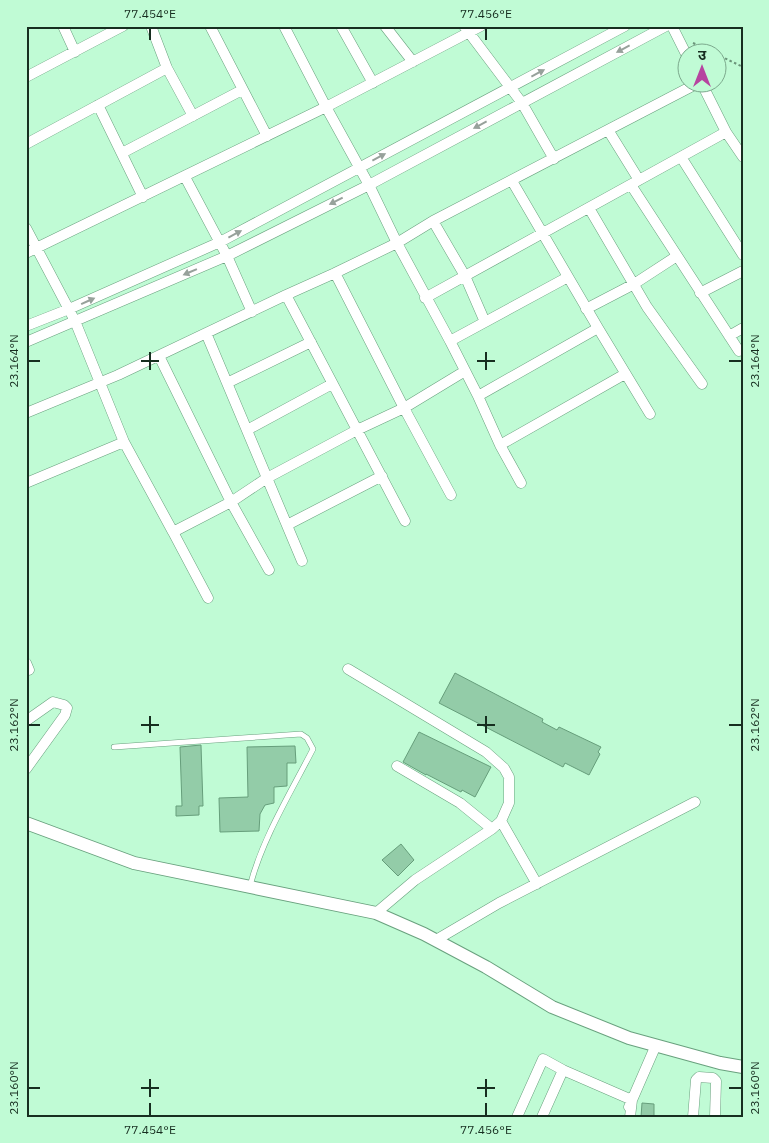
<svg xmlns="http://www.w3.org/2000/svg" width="769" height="1143" viewBox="0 0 769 1143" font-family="'IBM Plex Sans','Noto Sans Devanagari',sans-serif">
	<rect width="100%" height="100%" fill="#c0fbd5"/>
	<!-- building -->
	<path fill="#93cca8" stroke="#669e7b" d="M455 673 543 719 542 722 557 730 559 727 601 747 598 752 600 754 589 775 565 763 563 767 439 703Z
		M419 732 491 767 475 797 462 790 461 792 426 774V775L403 762Z
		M201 745 203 806H199V815L176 816V806H182L180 747Z
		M295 746 296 763H287V786L274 787V803L265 805 260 814 259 831 220 832 219 798 248 797 247 747Z
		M401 844 414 860 398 876 382 860Z
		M642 1103 654 1104V1117H641Z"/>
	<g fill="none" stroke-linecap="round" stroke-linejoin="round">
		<defs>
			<path id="service" d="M114 747 301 734 307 738 313 749C291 792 262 839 250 886"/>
			<path id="minor" d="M63 26 75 52
				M151 26 167 68 193 116
				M210 26 267 136
				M284 26 326 107 369 185 397 243 450 341 478 396 500 445 521 483
				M341 26 373 83
				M385 26 413 62
				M464 26 522 103 554 159
				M672 26 686 54
				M26 77 123 26
				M701 82 726 132 743 157
				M98 105 143 197
				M608 130 639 180
				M26 144 167 68
				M122 153 242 90
				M681 157 743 255
				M185 177 227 256 252 312
				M512 181 598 328 650 414
				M631 185 739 351
				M589 208 647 307 702 384
				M433 221 465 276 485 322
				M26 228 75 321 124 442 173 532 231 502 267 478 357 430 404 408 465 371
				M26 253 326 107 481 26
				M335 273 404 408 451 495
				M700 293 743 271
				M286 295 405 521
				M425 298 726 132
				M586 309 634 284 677 256
				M26 326 69 309 220 242 625 26
				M206 333 302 561
				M729 336 743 328
				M450 341 568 277
				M26 342 227 256 369 185 666 26
				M159 356 231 502 269 570
				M227 383 311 342
				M478 396 598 328
				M26 413 118 375 286 295 335 273 397 243 433 221 700 82
				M247 430 332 384
				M500 445 625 374
				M26 483 124 442
				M287 525 382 476
				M173 532 208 598
				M26 663 29 670
				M348 669 486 752 504 768 509 777V803L501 821 492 829 415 880 376 913
				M26 721 53 702 64 705 67 708 65 715 26 769
				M397 766 460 803 492 829
				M501 821 537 884
				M436 940 499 903 695 802
				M629 1107 656 1045
				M517 1117 543 1059 563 1070 632 1100 630 1117
				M542 1117 563 1070
				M693 1117 696 1080 699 1077 713 1078 716 1081 715 1117"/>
			<path id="tertiary" d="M26 823 134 863 376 913 424 934 486 967 552 1007 629 1038 720 1063 743 1067"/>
		</defs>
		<!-- service casing -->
		<use href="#service" stroke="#69a17e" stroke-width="6"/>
		<!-- minor casing -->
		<use href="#minor" stroke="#69a17e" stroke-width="11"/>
		<!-- tertiary casing -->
		<use href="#tertiary" stroke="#69a17e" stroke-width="14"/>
		<!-- path -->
		<path stroke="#6b947a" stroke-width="2" stroke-dasharray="2.5 2.5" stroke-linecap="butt" d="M693 43 714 52
			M716 54 743 67"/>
		<!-- service -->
		<use href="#service" stroke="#fff" stroke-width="5"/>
		<!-- minor -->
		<use href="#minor" stroke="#fff" stroke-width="10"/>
		<!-- tertiary -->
		<use href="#tertiary" stroke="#fff" stroke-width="12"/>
	</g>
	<!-- one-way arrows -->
	<defs><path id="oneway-solid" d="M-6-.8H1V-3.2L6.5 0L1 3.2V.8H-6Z" transform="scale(1.25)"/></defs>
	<g fill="#97a19b">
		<use href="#oneway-solid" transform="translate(623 49) rotate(152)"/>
		<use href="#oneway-solid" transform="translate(538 73) rotate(-28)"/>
		<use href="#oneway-solid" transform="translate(480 125) rotate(152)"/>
		<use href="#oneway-solid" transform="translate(379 157) rotate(-28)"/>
		<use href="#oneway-solid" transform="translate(336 201) rotate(153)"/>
		<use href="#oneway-solid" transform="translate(235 234) rotate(-28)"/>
		<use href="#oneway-solid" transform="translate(190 272) rotate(157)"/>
		<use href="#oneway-solid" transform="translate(88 301) rotate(-24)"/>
	</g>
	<!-- ticks -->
	<path fill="none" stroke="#172e20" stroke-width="2" d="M150 28V40M486 28V40M150 352V370M486 352V370M28 361H40M141 361H159M477 361H495M729 361H742M150 716V733M486 716V733M28 725H40M141 725H159M477 725H495M729 725H742M150 1079V1097M486 1079V1097M28 1088H40M141 1088H159M477 1088H495M729 1088H742M150 1103V1116M486 1103V1116"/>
	<!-- border -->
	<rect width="769" height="1143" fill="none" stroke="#c0fbd5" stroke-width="55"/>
	<!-- north arrow -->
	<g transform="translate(702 68)"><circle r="24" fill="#c0fbd5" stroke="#7ca98d"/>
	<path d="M0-4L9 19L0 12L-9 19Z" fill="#b645a0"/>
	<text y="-8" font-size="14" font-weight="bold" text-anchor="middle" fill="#172e20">उ</text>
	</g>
	<rect x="28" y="28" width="714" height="1088" fill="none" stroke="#172e20" stroke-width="2"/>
	<g font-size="12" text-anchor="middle" fill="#172e20">
		<text x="150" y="18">77.454°E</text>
		<text x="486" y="18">77.456°E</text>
		<text transform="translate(14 361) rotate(-90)" y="4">23.164°N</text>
		<text transform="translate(755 361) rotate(-90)" y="4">23.164°N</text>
		<text transform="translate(14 725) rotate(-90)" y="4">23.162°N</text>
		<text transform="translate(755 725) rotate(-90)" y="4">23.162°N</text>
		<text transform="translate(14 1088) rotate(-90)" y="4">23.160°N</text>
		<text transform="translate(755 1088) rotate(-90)" y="4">23.160°N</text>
		<text x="150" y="1134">77.454°E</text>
		<text x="486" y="1134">77.456°E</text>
	</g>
</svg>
